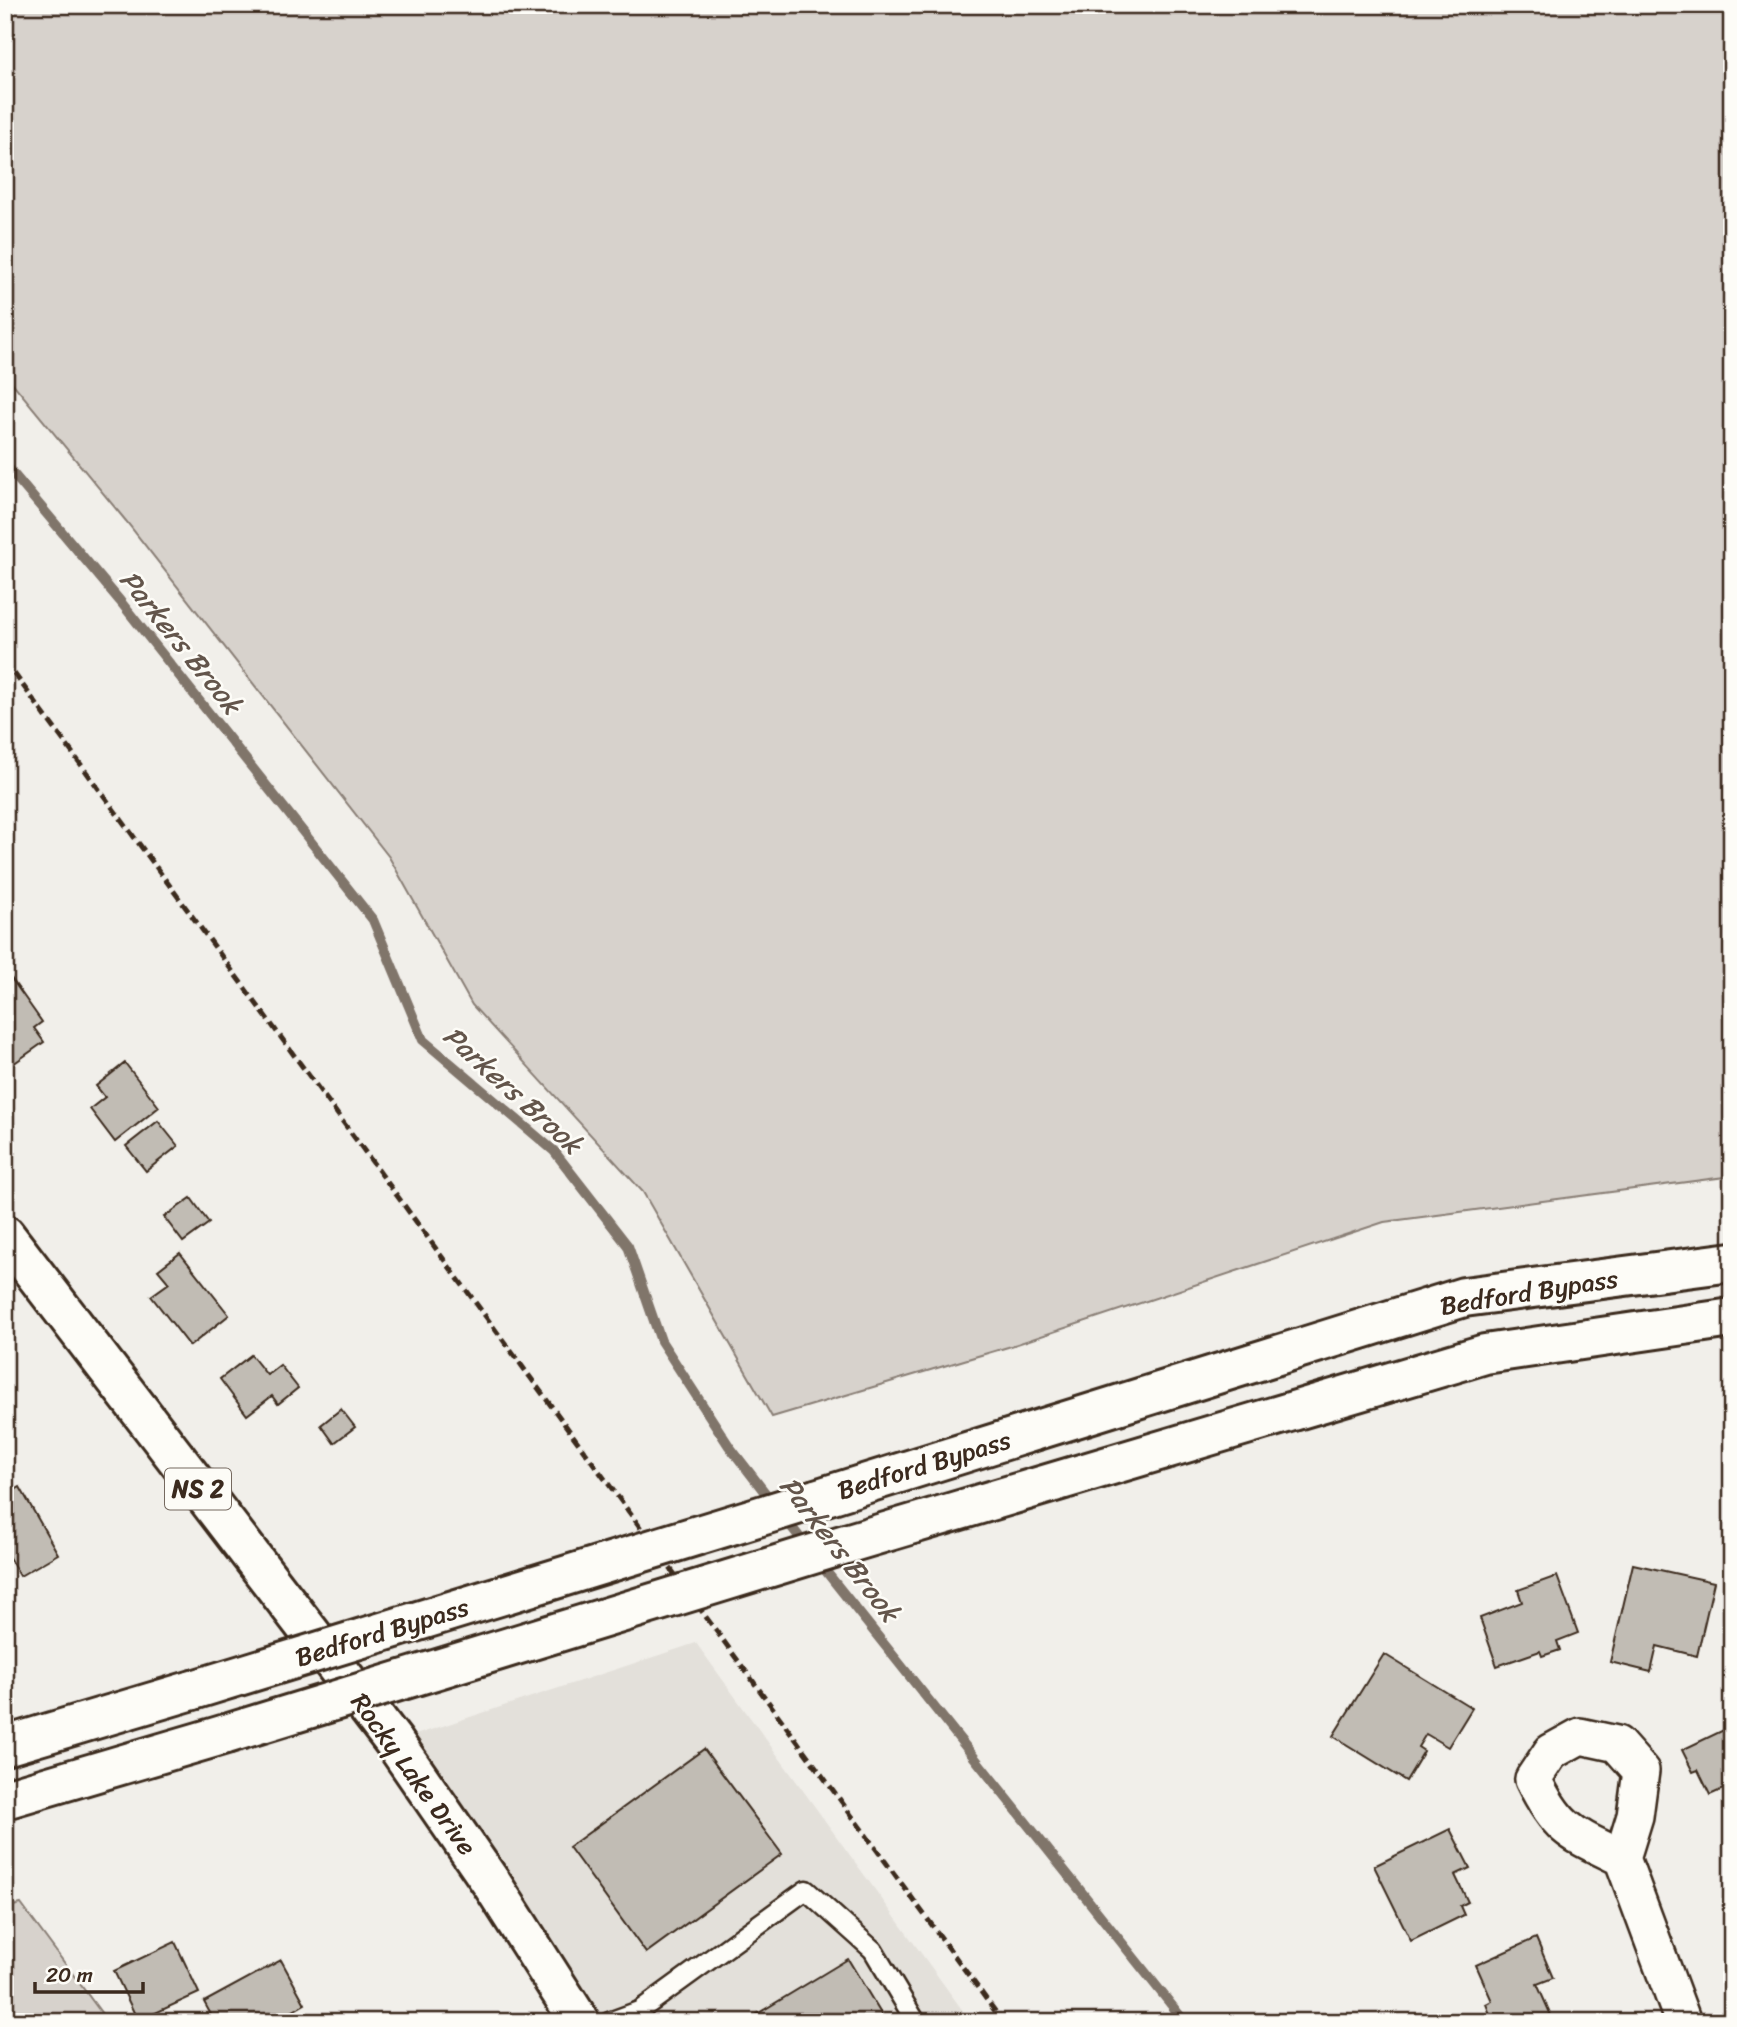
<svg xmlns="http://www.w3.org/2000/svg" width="1737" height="2027" viewBox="0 0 1737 2027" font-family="Sriracha,sans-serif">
	<rect width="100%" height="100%" fill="#f1efea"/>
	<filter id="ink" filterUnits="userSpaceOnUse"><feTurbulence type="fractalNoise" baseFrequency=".0143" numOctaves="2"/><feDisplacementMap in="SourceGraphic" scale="14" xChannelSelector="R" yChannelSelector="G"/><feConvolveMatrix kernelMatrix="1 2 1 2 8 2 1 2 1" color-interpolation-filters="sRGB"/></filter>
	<g filter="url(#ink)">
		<!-- built -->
		<path fill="#e3e0da" d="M696 1643 971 2022H580L394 1742Z"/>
		<!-- green -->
		<path fill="#d7d2cc" stroke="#897e75" stroke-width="2" d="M5 5H1732V1176L1384 1222 1008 1347 772 1417 643 1192 472 1005 389 857 126 521 5 374Z
			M21 1904 108 2022H5V1908Z"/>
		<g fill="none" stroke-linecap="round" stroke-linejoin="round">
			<!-- stream -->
			<path stroke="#80746b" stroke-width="10" d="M5 464 120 601 373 920 423 1040 554 1151 628 1246 661 1341 729 1446 773 1503
				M783 1516 808 1548
				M817 1560 1185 2022"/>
		</g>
		<!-- building -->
		<path fill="#c1bcb4" stroke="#3b2a1e" stroke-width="2" d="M6 971 42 1022 34 1028 44 1042 13 1064 5 1056Z
			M125 1063 159 1107 115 1142 90 1109 105 1097 96 1086Z
			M158 1121 178 1146 146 1171 126 1146Z
			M191 1198 209 1223 183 1242 164 1217Z
			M180 1253 229 1315 190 1346 151 1296 169 1283 158 1270Z
			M251 1355 267 1375 280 1365 298 1388 278 1404 272 1396 247 1415 220 1379Z
			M341 1409 355 1427 334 1443 321 1425Z
			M20 1487 58 1554 20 1576 5 1551V1495Z
			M1633 1564 1714 1582 1697 1656 1657 1646 1651 1672 1610 1662Z
			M1557 1576 1578 1633 1557 1641 1560 1650 1542 1656 1540 1651 1497 1666 1480 1618 1522 1602 1518 1590Z
			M1384 1654 1472 1708 1448 1747 1426 1734 1418 1747 1424 1751 1406 1781 1333 1736Z
			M1732 1726V1785L1710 1795 1698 1770 1693 1772 1682 1750Z
			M704 1749 782 1854 646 1953 569 1847Z
			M1450 1829 1470 1868 1455 1875 1468 1902 1460 1906 1464 1915 1411 1941 1374 1866Z
			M1536 1938 1553 1978 1537 1984 1554 2022H1493L1486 2004 1492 2001 1476 1965Z
			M175 1942 199 1993 138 2021 114 1971Z
			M848 1959 886 2022H744Z
			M281 1960 305 2004 276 2021 273 2016 262 2022H215L204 2002Z"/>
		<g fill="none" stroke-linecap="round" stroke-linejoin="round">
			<defs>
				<path id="service" d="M609 2022 639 2011 806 1890 873 1950 916 2022"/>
				<path id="minor" d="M1622 1858C1572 1834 1558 1831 1533 1779L1551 1752 1580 1736 1617 1744 1641 1771 1635 1816 1622 1858 1683 2022"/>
				<path id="primary" d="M5 1235 394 1742 492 1884 580 2022"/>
				<path id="motorway" d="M816 1499 1464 1297 1732 1262
					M849 1543 1485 1354 1732 1318
					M5 1746 193 1690
					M5 1799 226 1734"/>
			</defs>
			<!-- service casing -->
			<use href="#service" stroke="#3b2a1e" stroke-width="23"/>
			<!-- minor casing -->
			<use href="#minor" stroke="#3b2a1e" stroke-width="40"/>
			<!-- primary casing -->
			<use href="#primary" stroke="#3b2a1e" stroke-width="44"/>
			<!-- motorway casing -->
			<use href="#motorway" stroke="#3b2a1e" stroke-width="44"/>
			<!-- service -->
			<use href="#service" stroke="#fdfcf7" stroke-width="18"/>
			<!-- minor -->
			<use href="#minor" stroke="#fdfcf7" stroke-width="35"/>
			<!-- primary -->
			<use href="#primary" stroke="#fdfcf7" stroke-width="38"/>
			<!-- motorway -->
			<use href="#motorway" stroke="#fdfcf7" stroke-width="38"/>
			<!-- rail -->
			<path stroke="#3b2a1e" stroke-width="5" stroke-dasharray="10 5" stroke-linecap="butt" d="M5 661 1003 2022"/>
			<defs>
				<path id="motorway-bridge" d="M193 1690 816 1499
					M226 1734 849 1543"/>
			</defs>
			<!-- motorway-bridge casing -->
			<use href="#motorway-bridge" stroke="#3b2a1e" stroke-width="44" stroke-linecap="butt"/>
			<!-- motorway-bridge -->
			<use href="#motorway-bridge" stroke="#fdfcf7" stroke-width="38"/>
		</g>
	</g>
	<g text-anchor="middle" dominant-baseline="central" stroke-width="5" stroke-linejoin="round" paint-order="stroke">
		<!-- shield labels -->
		<rect fill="#fdfcf7" stroke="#75695f" stroke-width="2" x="165" y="1468.5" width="66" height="41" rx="5"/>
		<g font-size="24" font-weight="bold" fill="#3b2a1e">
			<text x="198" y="1489">NS 2</text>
		</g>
		<!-- street labels -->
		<g font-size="26" fill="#3b2a1e" stroke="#fdfcf7">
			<text transform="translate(1529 1292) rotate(-9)">Bedford Bypass</text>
			<text transform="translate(924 1465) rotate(-17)">Bedford Bypass</text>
			<text transform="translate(382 1632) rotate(-17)">Bedford Bypass</text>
			<text transform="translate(414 1774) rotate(54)">Rocky Lake Drive</text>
		</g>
		<!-- water labels -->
		<g font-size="28" font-style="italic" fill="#63554b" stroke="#fdfcf7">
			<text transform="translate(181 642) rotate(51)">Parkers Brook</text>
			<text transform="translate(513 1090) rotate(42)">Parkers Brook</text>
			<text transform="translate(840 1549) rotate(52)">Parkers Brook</text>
		</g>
	</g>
	<!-- margin -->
	<rect width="1737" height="2027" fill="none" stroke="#fdfcf7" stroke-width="28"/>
	<rect x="14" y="14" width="1709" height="1999" fill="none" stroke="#3b2a1e" stroke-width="2.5" filter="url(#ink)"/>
	<!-- scale -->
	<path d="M35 1982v10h108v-10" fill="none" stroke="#3b2a1e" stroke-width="3.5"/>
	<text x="46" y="1982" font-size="21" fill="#3b2a1e" stroke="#fdfcf7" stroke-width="5" paint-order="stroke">20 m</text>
</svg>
